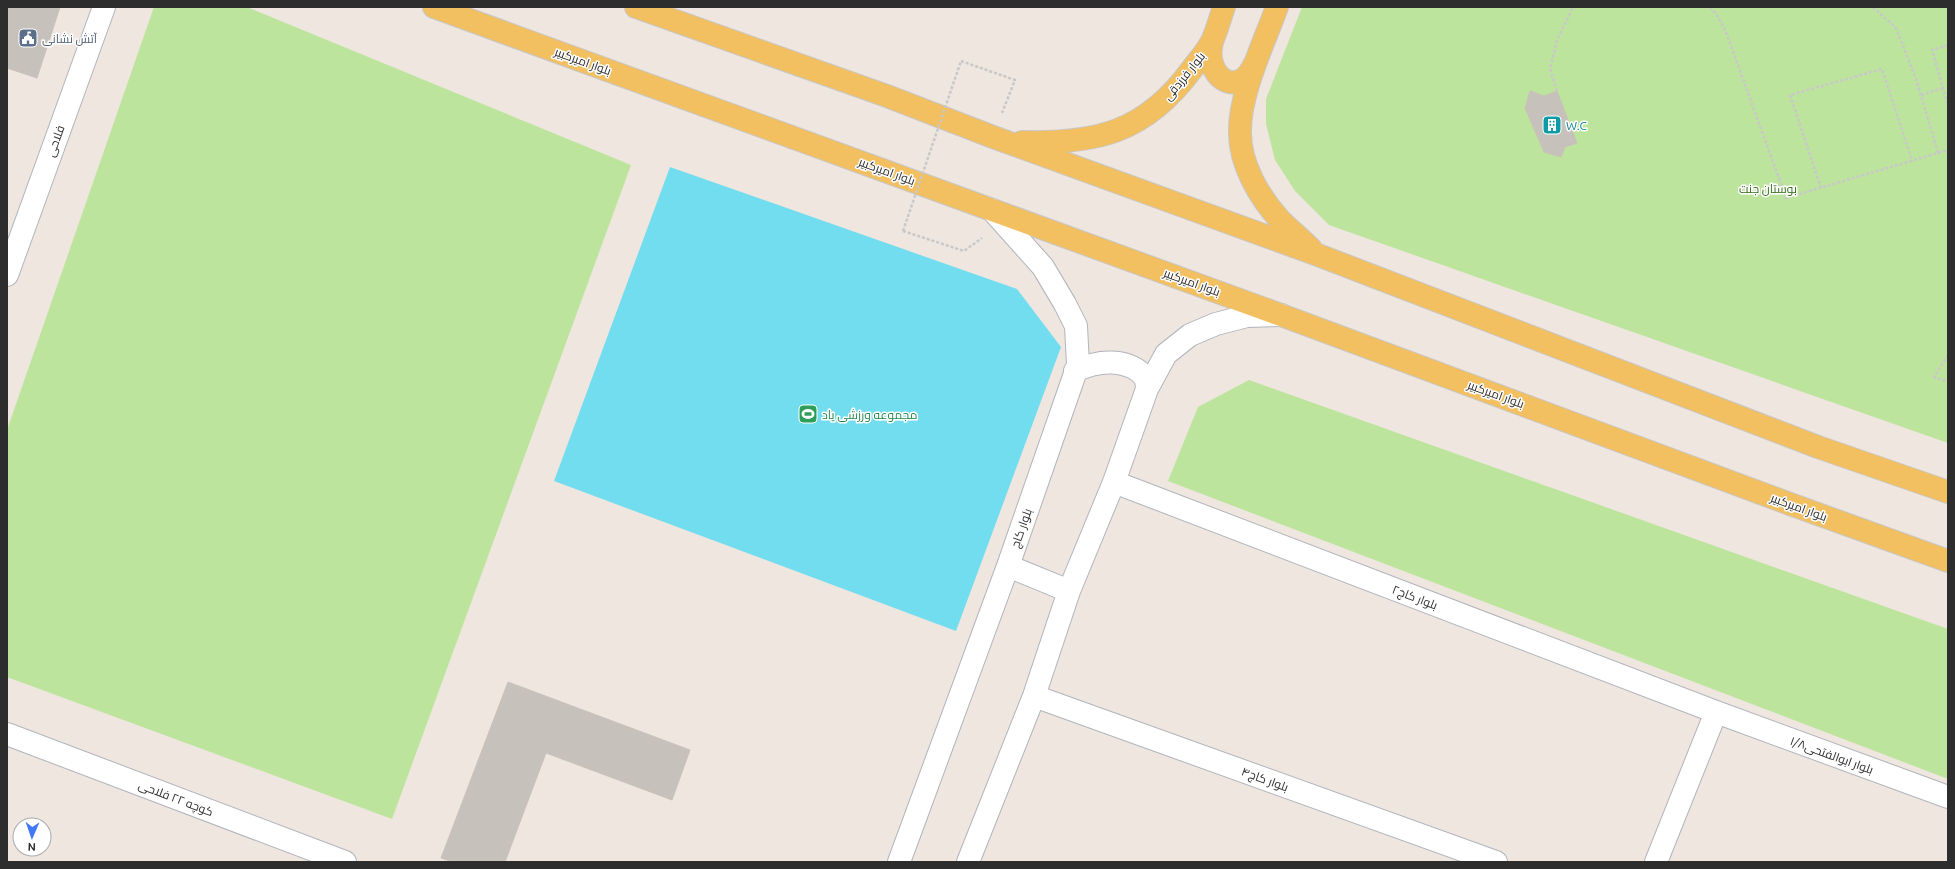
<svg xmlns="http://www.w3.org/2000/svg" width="1955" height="869" viewBox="0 0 1955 869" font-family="Ubuntu,Cairo,sans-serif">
	<rect width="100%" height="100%" fill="#eee6df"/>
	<!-- green -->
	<path fill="#bde49c" d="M154 7H247L631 165 392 819 7 677V430Z
		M1302 7H1948V443L1329 225 1295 191 1275 160 1266 124V99Z
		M1249 380 1948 629V779L1168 481 1198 407Z"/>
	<!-- water -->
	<path fill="#73ddf0" d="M670 167 1017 289 1061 347 956 631 554 481Z"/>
	<!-- building -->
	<path fill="#c7c1bb" stroke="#cac2b9" d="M7 7H60L37 78 7 68Z
		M1530 91 1544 96 1557 91 1577 143 1565 147 1561 157 1544 152 1525 108Z
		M508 682 690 750 672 800 546 753 505 862H453L441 858Z"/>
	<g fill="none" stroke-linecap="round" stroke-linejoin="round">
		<defs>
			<path id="minor" d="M7 275 104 7
				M1075 371C1098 360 1128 357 1146 378L1147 389
				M1114 482 1716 712 1948 797
				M1008 566 1069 591
				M1034 696 1496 862
				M7 734 345 862
				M899 862 1008 566 1078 365 1076 326 1065 304 1043 267 992 210
				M968 862 1034 696 1069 591 1114 482 1147 389 1166 354 1190 335 1216 324 1247 316 1281 315
				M1656 862 1716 712"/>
			<path id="major" d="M434 7 1281 315 1790 504 1948 561
				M636 7 887 96 993 137 1318 255 1818 447 1948 492
				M1277 7C1264 43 1239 94 1240 133 1240 164 1259 197 1280 220 1290 230 1301 239 1311 249
				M1212 42C1203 75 1237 101 1254 65
				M1022 142C1097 144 1146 132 1192 69 1199 60 1207 51 1212 41 1217 31 1220 18 1224 7"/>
		</defs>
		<!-- minor casing -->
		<use href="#minor" stroke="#b0b4bd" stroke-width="24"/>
		<!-- major casing -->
		<use href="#major" stroke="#c8c8c8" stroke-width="24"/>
		<!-- path -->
		<path stroke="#c8c8c8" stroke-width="2.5" stroke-dasharray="3 2" stroke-linecap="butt" d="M1710 7 1717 15 1726 32 1786 198 1948 150
			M1873 7 1896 28 1916 79 1938 153
			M1948 45 1932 50 1948 105
			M961 61 1015 80 1002 113
			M1557 91 1550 69 1557 40 1573 7
			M1921 95 1943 88
			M1821 188 1790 95 1882 69 1912 161
			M903 231 964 251 982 238
			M1948 355 1934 377 1948 382"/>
		<!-- minor -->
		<use href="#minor" stroke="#fff" stroke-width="22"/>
		<!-- major -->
		<use href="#major" stroke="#f2bf61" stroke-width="22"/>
		<!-- path-bridge -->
		<path stroke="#c8c8c8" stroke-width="2.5" stroke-dasharray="3 2" stroke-linecap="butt" d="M903 231 961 61"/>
	</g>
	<!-- icons -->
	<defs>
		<symbol id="civic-square" viewBox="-11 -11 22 22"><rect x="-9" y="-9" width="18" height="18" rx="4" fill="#5c6f8a" stroke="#fff"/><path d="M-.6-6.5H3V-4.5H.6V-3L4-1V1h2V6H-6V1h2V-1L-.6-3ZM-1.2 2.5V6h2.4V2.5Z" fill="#fff"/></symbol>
		<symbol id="building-square" viewBox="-11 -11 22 22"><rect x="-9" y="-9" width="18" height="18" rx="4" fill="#0f9aa8" stroke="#fff"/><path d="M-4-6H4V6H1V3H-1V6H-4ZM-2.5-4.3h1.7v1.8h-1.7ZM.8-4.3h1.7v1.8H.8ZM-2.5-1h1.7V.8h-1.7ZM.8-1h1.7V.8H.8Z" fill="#fff"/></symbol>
		<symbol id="stadium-square" viewBox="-11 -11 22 22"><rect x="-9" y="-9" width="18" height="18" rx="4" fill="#2e9e5b" stroke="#fff"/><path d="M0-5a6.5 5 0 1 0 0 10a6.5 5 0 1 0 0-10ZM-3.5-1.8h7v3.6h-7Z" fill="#fff"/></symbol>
	</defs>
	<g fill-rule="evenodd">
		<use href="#civic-square" x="17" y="27" width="22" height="22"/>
		<use href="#building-square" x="1541" y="114" width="22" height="22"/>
		<use href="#stadium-square" x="797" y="403" width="22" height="22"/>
	</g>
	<g text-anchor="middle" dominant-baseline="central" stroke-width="3" stroke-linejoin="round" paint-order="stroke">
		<!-- service labels -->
		<g font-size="12" fill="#4e5e75" stroke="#fff" text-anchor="start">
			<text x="42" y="38">آتش نشانی</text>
		</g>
		<!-- street labels -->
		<g font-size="12" fill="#2d2d2d" stroke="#fff">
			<text transform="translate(583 61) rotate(20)">بلوار امیرکبیر</text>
			<text transform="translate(1184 76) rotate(-51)">بلوار فرزدقی</text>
			<text transform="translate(55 141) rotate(-70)">فلاحی</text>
			<text transform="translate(887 171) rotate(20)">بلوار امیرکبیر</text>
			<text transform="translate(1192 282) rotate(20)">بلوار امیرکبیر</text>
			<text transform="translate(1496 394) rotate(20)">بلوار امیرکبیر</text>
			<text transform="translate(1799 507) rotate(20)">بلوار امیرکبیر</text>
			<text transform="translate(1021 528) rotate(-71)">بلوار کاج</text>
			<text transform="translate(1415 597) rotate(21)">بلوار کاج۲</text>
			<text transform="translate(1832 755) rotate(20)">بلوار ابوالفتحی۱/۸</text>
			<text transform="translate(1265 779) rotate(20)">بلوار کاج۴</text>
			<text transform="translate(176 798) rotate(21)">کوچه ۲۲ فلاحی</text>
		</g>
		<!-- culture labels -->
		<g font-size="12" fill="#0d838f" stroke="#fff" text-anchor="start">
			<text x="1566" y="125">W.C</text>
		</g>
		<!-- park labels -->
		<g font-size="12" fill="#356c1b" stroke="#fff">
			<text x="1768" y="188">بوستان جنت</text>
		</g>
		<!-- leisure labels -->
		<g font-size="12" fill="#27864d" stroke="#fff" text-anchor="start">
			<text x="822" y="414">مجموعه ورزشی یاد</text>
		</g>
	</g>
	<!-- border -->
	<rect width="1955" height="869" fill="none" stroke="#2d2d2d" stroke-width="16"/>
	<!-- north arrow -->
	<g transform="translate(32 837) rotate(182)"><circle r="19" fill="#ffffff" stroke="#ababab"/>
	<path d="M0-3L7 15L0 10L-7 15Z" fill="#4079fb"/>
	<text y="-6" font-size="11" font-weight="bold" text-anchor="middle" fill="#2d2d2d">N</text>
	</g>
</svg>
